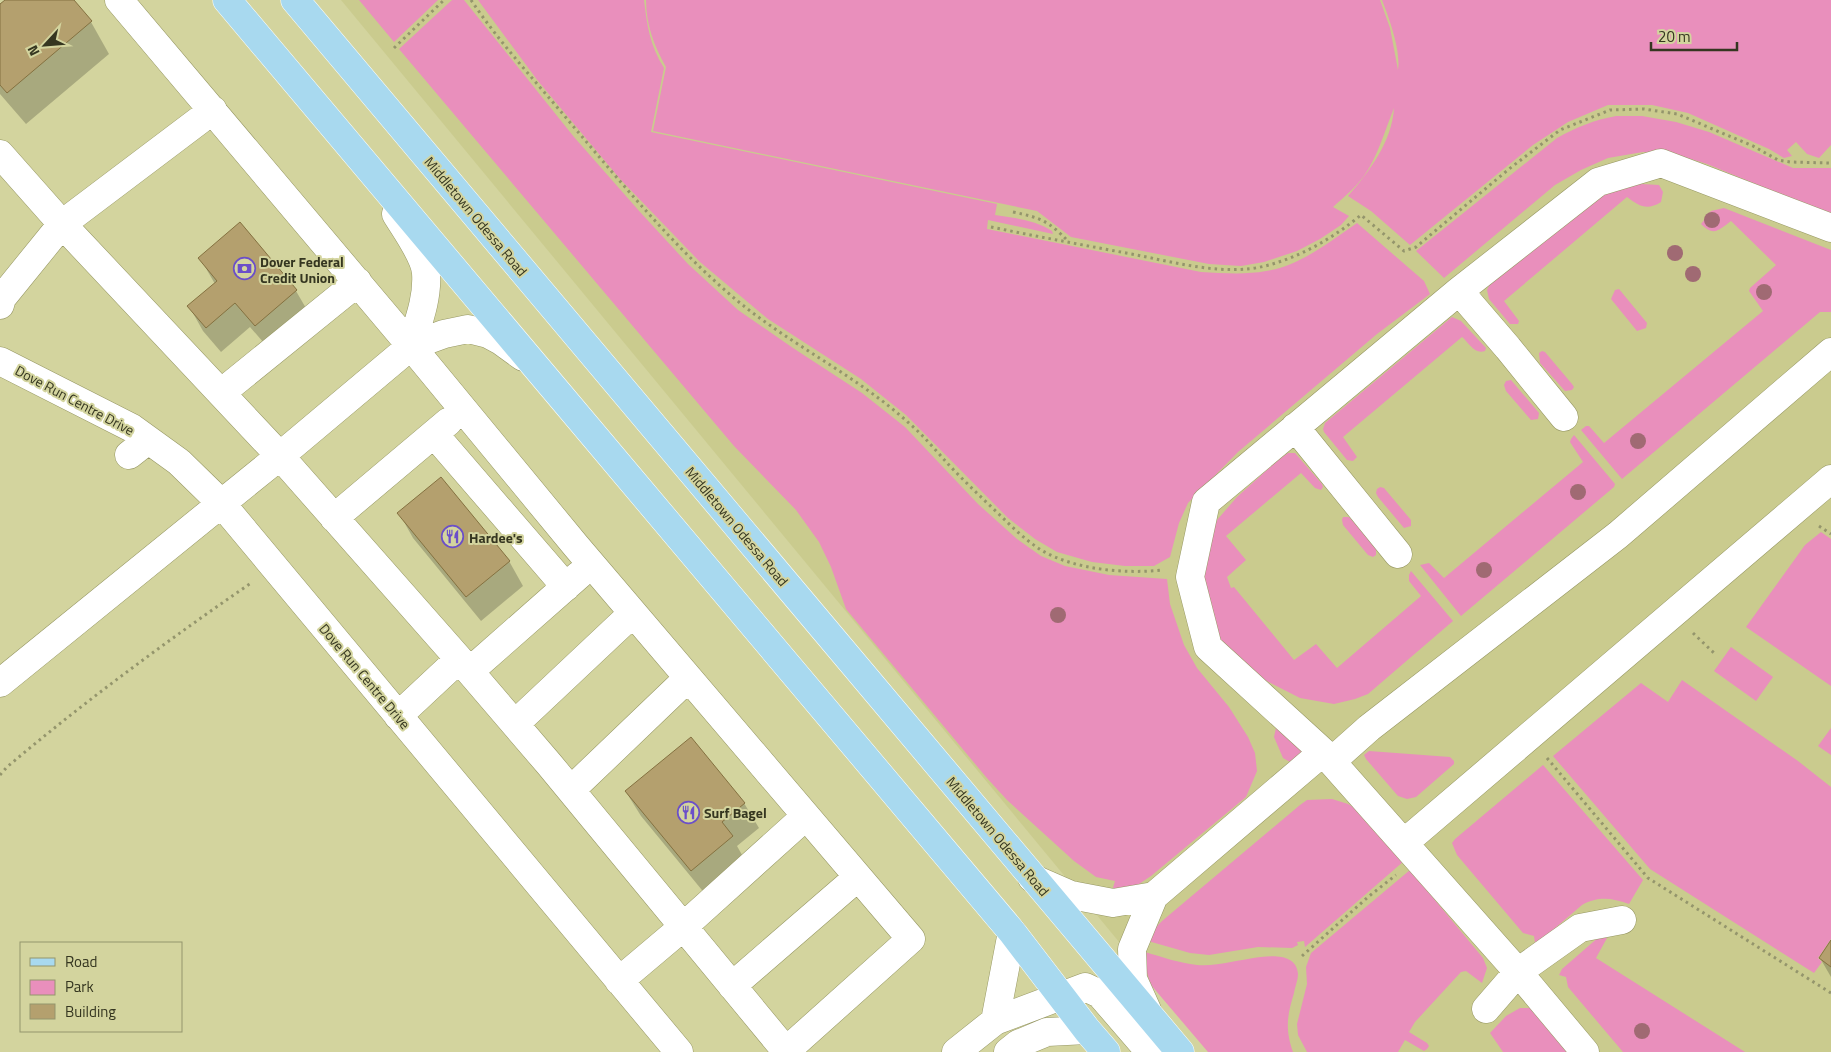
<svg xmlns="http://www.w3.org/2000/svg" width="1831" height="1052" viewBox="0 0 1831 1052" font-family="'Titillium Web',sans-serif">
	<rect width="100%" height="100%" fill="#d3d49e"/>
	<!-- built -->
	<path fill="#cacb8e" d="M341 0H1831V1052H1210Z"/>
	<!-- green -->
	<path fill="#e98fbc" d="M359 0H438L394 42Z
		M452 0H464L574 137 640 212 688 264 738 310 793 348 862 393 905 427 978 504 1017 539 1041 556 1065 566 1109 575 1167 579 1170 604 1184 645 1197 668 1229 707 1248 737 1255 753 1257 771 1246 797 1151 876 1136 886 1112 891 1115 881 1096 877 1074 861 1007 800 986 777 846 609 831 567 819 542 796 510 734 446 399 49Z
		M478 0H644C647 25 650 46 664 68L651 132 997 204 995 215C1015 218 1035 220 1052 231L1053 234 988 220 987 229 1201 272C1222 273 1245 275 1266 271 1300 266 1329 242 1357 223L1424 281 1430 294 1377 334 1238 452 1188 503 1179 523 1170 557 1154 566H1125L1092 562 1057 552 1035 539 1008 518 906 415 861 379 768 319 700 262 620 179 538 81Z
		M646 0H1380L1390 28 1398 70C1401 50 1389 18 1382 0H1831V145L1819 158 1807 154 1796 142 1787 150 1792 156 1784 158 1769 149 1688 113 1652 105H1608L1568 122 1533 145 1410 245 1371 211 1348 196C1370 171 1392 141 1394 108 1385 130 1378 156 1364 176 1355 188 1344 197 1333 207L1349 216 1341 225 1320 239 1297 251 1264 262 1241 266 1209 264 1071 237 1037 211 653 131 666 67C654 46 646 24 646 0Z
		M1616 116H1642L1676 122 1709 132 1793 168H1831V215L1707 164 1678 155 1643 152 1608 158 1581 170 1555 185 1444 278 1416 251 1557 138C1577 127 1594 120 1616 116Z
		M1641 184 1659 185 1663 192 1661 202C1647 211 1639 206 1627 197L1504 301 1519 321 1518 324H1510L1489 299 1487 290 1491 281 1597 198 1619 189Z
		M1724 208 1831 250V312H1820L1622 479 1581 430 1586 426H1589L1604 443 1763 311 1749 291 1750 288 1776 265 1731 221C1719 230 1714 237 1701 224L1711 211Z
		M1619 289 1647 323 1646 328 1637 331 1611 299 1615 290Z
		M1452 317 1461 321 1486 348 1485 351C1475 355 1469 343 1462 337L1343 437 1357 457 1353 461 1347 460 1324 432 1323 429 1325 423Z
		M1542 351 1545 352 1572 384 1574 387 1572 390 1565 391 1540 363 1539 353Z
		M1511 380 1539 413 1538 419 1531 420 1506 391 1504 385 1506 381Z
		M1574 435 1615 484 1614 487 1461 616 1420 565 1429 563 1444 578 1583 462 1570 442 1571 439Z
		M1288 453H1295L1322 484 1323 487 1321 490 1315 488 1301 473 1226 536 1246 560 1227 577 1231 588 1234 587 1294 660 1316 644 1337 668 1421 596 1409 581V575L1411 571 1453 621 1368 694 1355 699 1334 704 1300 698 1259 677 1241 665 1215 633 1203 585 1207 546 1217 520 1237 497 1277 461Z
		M1380 487 1384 488 1411 520V526L1404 528 1378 497 1376 493 1377 489Z
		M1343 517H1349L1376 547V555L1373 557 1368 555 1343 525 1342 520Z
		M1821 532 1831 539V686L1746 627 1805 545Z
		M1731 647 1773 677 1756 701 1714 671Z
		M1682 680 1798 761 1831 787V939L1818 958 1822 962 1814 973 1650 869 1553 756 1641 683 1668 702Z
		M1283 725 1308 746 1290 762 1283 758 1274 737 1276 728Z
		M1831 728V755L1818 746Z
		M1369 751 1450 757 1454 761V764L1416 797 1407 799 1398 796 1366 759 1364 755Z
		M1543 765 1643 880 1629 904C1611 898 1599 896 1582 905L1540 941 1535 943 1534 936 1523 933 1457 855 1452 843 1455 839Z
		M1332 799 1348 804 1365 814 1404 861 1305 947 1304 941 1297 942 1298 945 1292 948 1258 947 1209 955 1190 953 1148 941 1155 928 1162 921 1300 805 1307 800Z
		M1410 870 1483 958 1487 968 1482 983 1466 971 1461 972 1415 1022 1409 1032 1427 1043 1429 1046 1427 1049 1424 1051 1405 1040 1398 1052H1307L1298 1035 1297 1024 1307 984 1306 967 1311 953Z
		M1600 936H1606L1607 938 1596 958 1745 1052H1623L1568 987 1566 977 1559 975 1562 969Z
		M1145 952C1162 957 1179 963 1197 965 1208 966 1220 964 1231 962 1248 960 1296 945 1298 974 1298 980 1295 987 1294 993 1287 1016 1285 1029 1293 1052H1208L1151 985 1146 970Z
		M1520 1008H1531L1567 1052H1503L1490 1033 1506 1016Z"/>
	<!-- shadow -->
	<path fill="#0003" d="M7 0H72L91 22 109 54 26 124 0 94V6Z
		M240 224 296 291 310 315 270 350 250 327 221 352 203 331 189 306 215 284 200 258Z
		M399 513 509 561 523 586 481 621 413 538Z
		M626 792 744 803 759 828 737 846 746 862 706 895 641 816Z
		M1831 943V977L1820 958Z"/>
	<!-- building -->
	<path fill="#b4a06e" stroke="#847140" d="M5 0H74L92 21 7 93 0 85V4Z
		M240 222 297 290 255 326 235 303 206 328 187 306 217 281 198 258Z
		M441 477 510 561 466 597 397 513Z
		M691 737 745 803 722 822 733 836 691 871 625 791Z
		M1831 940V967L1819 958Z"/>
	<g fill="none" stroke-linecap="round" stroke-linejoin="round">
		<defs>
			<path id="minor" d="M0 154 62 224 280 456 459 659 549 764 786 1051 911 939 576 546 411 346 119 0
				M396 214C405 229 425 256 426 273 428 298 418 323 411 346
				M1459 291 1508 348 1564 417
				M0 305 2 298 62 224 213 110
				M0 361 132 428 179 462 221 503 679 1052
				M221 393 358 282
				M1295 427 1398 554
				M434 434 566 587
				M129 455 148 440
				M334 518 448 422
				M470 671 579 575
				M0 683 280 456 411 346 444 334 468 329 488 334 501 341 523 357
				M398 716 459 659
				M515 724 633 613
				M1332 761 1369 728 1618 535 1831 352
				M571 790 688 678
				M1404 843 1831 479
				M1032 878 1071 895 1113 903 1154 896
				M619 981 683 927 806 816
				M732 986 858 877
				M1486 1009 1518 972 1580 928 1622 920
				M1147 1010 1133 979 1132 949 1154 896 1323 752
				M995 1021 1085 987 1100 994 1150 1052
				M956 1052 995 1021 1012 932
				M1008 1052 1018 1044 1047 1032 1087 1030
				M1585 1052 1518 972 1323 752 1208 647 1190 577 1206 502 1459 291 1598 182 1661 163 1831 228"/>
			<path id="major" d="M227 0 1012 932 1087 1030 1106 1052
				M295 0 1180 1052"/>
		</defs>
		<!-- minor casing -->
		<use href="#minor" stroke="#969763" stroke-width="29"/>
		<!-- major casing -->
		<use href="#major" stroke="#fff" stroke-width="29"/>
		<!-- path -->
		<path stroke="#94956c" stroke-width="3" stroke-dasharray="2.5 4" stroke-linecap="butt" d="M471 0C501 45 539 85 573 126 624 186 674 247 734 298 790 345 858 376 911 425 925 437 937 452 949 465 966 483 984 500 1002 517 1014 529 1027 541 1041 550 1075 570 1125 574 1163 570
			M394 48 444 0
			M1013 212C1042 218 1048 221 1069 242
			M991 227C1040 237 1088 246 1137 255 1176 263 1226 276 1265 266 1301 257 1333 238 1361 215L1404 251 1416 247 1509 169 1560 130 1610 110 1644 109 1677 114 1753 146 1778 160 1790 162 1831 163
			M1819 526 1831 534
			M1693 633 1715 654
			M1547 758 1648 878 1831 993
			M0 775 7 767C85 701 167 641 251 583
			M1302 956 1368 897 1396 875"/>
		<!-- minor -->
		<use href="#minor" stroke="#fff" stroke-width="28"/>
		<!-- major -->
		<use href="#major" stroke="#a8d9ef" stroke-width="28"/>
	</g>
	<!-- trees -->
	<g fill="#a06a73">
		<circle cx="1712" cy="220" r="8"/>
		<circle cx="1675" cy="253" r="8"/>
		<circle cx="1693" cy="274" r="8"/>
		<circle cx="1764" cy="292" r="8"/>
		<circle cx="1638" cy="441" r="8"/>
		<circle cx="1578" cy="492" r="8"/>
		<circle cx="1484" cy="570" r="8"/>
		<circle cx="1058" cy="615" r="8"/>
		<circle cx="1642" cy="1031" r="8"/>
	</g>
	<!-- icons -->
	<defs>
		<symbol id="bank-ring" viewBox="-11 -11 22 22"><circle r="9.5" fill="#d3d49e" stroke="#6b4fc9" stroke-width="1.5"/><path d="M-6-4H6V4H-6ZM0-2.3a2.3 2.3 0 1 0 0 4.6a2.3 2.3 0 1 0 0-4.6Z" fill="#6b4fc9"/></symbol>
		<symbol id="restaurant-ring" viewBox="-11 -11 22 22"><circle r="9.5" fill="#d3d49e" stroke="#6b4fc9" stroke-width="1.5"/><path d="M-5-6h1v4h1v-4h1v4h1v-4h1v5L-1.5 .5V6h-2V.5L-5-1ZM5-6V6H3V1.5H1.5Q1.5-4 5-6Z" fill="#6b4fc9"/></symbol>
	</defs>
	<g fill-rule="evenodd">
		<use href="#bank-ring" x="232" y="256" width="25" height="25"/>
		<use href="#restaurant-ring" x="440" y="524" width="25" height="25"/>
		<use href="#restaurant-ring" x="676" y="800" width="25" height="25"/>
	</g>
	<g text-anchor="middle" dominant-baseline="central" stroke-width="4" stroke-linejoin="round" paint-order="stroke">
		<!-- street labels -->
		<g font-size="14" fill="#353620" stroke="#d3d49e">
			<text transform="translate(476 216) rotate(50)">Middletown Odessa Road</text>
			<text transform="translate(75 400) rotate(28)">Dove Run Centre Drive</text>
			<text transform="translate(737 526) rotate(50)">Middletown Odessa Road</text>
			<text transform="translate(365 676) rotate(50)">Dove Run Centre Drive</text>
			<text transform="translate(998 836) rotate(50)">Middletown Odessa Road</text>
		</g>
		<!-- poi labels -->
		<g font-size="14" font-weight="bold" fill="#353620" stroke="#d3d49e" text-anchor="start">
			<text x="260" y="261">Dover Federal<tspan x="260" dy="16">Credit Union</tspan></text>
			<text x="469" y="537">Hardee's</text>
			<text x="704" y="812">Surf Bagel</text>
		</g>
	</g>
	<!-- legend -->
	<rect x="20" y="942" width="162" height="90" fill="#d3d49e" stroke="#94956c"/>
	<rect x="30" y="958" width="25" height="8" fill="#a8d9ef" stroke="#94956c"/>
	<text x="65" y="967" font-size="15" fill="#353620">Road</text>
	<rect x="30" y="980" width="25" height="15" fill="#e98fbc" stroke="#94956c"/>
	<text x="65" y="992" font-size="15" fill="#353620">Park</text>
	<rect x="30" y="1004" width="25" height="15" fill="#b4a06e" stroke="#94956c"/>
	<text x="65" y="1017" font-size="15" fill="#353620">Building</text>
	<!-- north arrow -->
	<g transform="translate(45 45) rotate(244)" stroke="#d3d49e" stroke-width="4" paint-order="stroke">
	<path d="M0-4L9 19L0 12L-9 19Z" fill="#353620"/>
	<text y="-8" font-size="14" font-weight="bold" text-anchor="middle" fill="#353620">N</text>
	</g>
	<!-- scale -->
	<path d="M1651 42v8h86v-8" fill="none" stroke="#353620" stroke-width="2.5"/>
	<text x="1658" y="42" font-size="15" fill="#353620" stroke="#d3d49e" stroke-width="4" paint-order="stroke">20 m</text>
</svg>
